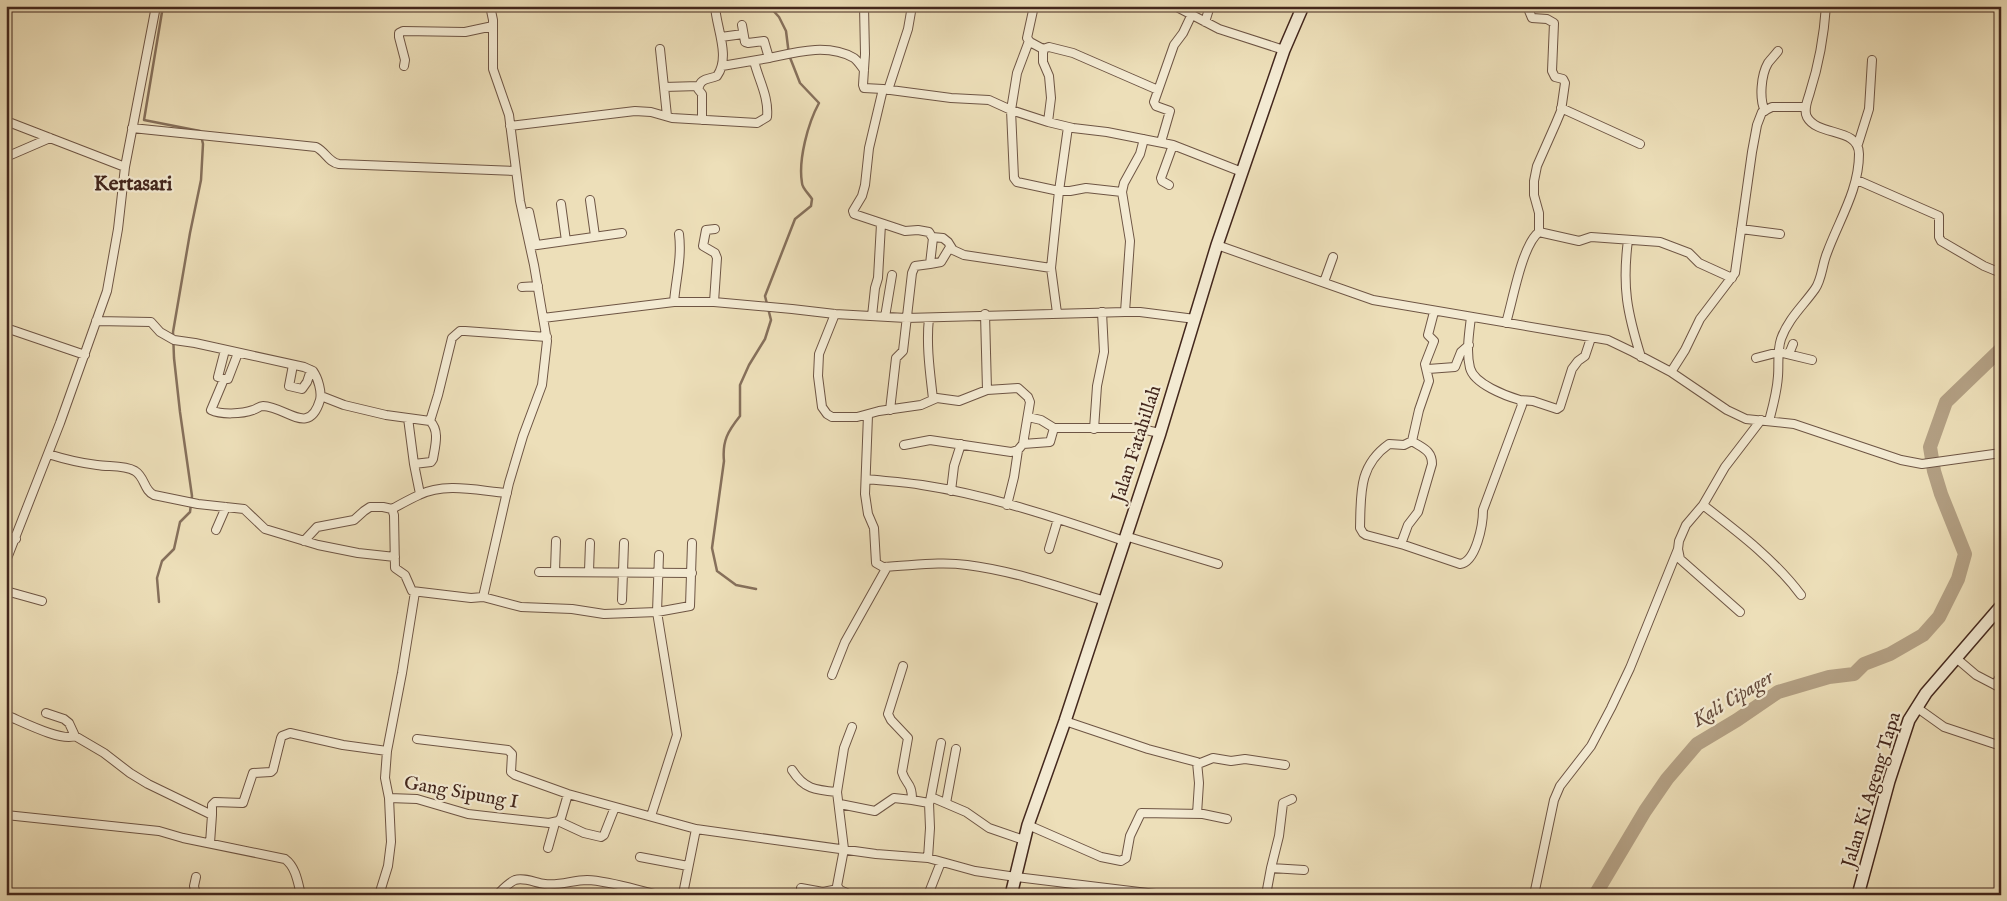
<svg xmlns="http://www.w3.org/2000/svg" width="2007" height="901" viewBox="0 0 2007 901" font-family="'IM FELL English',serif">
	<rect width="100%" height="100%" fill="#eddfb9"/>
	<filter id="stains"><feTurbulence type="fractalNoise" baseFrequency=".004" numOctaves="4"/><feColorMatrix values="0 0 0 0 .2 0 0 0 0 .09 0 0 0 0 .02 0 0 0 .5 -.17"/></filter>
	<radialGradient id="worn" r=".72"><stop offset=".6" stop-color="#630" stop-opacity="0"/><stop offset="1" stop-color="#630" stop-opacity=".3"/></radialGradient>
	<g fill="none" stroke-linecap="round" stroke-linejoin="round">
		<!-- stream -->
		<path stroke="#86705b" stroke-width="2.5" d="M756 589 736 585 717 571 712 548 724 461C722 441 728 431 740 416V385L749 365 765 339 771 320 765 296 795 219 811 206 812 199C809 194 802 188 802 183 798 160 808 123 819 103L800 83 789 55 786 31 779 17 769 6
			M159 602 157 578 162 561 174 549 180 522 190 512 192 496 180 412 174 358 173 332 190 233 201 180 203 144 200 131 144 120 163 6"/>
		<!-- river -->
		<path stroke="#b3a084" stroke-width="14" d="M1595 895 1645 811 1667 779 1697 744 1737 720 1778 692 1829 677 1854 674 1864 664 1890 654 1923 635 1939 617 1958 579 1965 554 1941 494 1934 471 1930 447 1946 402 2001 349"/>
		<defs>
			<path id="street" d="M864 6 865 54 863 85 864 88 883 89
				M1034 6 1027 38 1030 42 1043 49V62L1049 76 1051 98 1048 122
				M1175 6 1219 29 1284 50
				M1527 6 1532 18 1547 19 1554 23 1552 71 1555 77 1563 79 1565 83 1561 111 1556 123 1537 166 1534 181V195L1539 213V232L1579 241 1591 237 1660 242 1689 253 1699 263 1732 278
				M1205 22 1210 6
				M742 25 745 42 748 43 764 41 769 58C796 52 828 43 854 58 858 61 861 66 864 70
				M721 37 743 34
				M1029 41 1017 73 1011 110 1014 178 1017 182 1059 191 1068 127
				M660 49 667 116
				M1043 49 1049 47 1073 53 1158 90
				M404 66 405 60 399 37V33L403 31 465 32 493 26
				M722 66 769 58
				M664 87 699 86
				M888 90 908 29 912 6
				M1561 108 1640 144
				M1765 111C1759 99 1761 75 1768 63 1771 59 1775 55 1778 51
				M702 120V94L698 89C701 77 708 80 717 76 731 57 716 27 715 6
				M6 121 125 167
				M510 126 635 111 651 112 672 118 757 123 767 117C769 97 759 81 754 61
				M132 128 316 147C326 152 328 162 339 164L516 171
				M1144 139 1140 154 1124 183 1122 192 1086 188 1070 191H1059L1051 268 964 255 953 250 948 242 943 238 932 237 929 232 918 230 905 231 854 214 853 211 862 196 865 185 869 148 883 89 951 98 989 100 1011 110 1048 122 1073 128 1107 132 1173 145 1242 172
				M1161 142 1170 111 1156 106 1154 102 1174 45 1183 33 1192 14
				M1858 144 1869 109 1872 60
				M6 157 50 138
				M1857 180 1939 216V237L1941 241 1984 266 2001 273
				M1169 185 1162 181 1161 178 1173 145
				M1122 192 1130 241 1125 312
				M590 200 595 236
				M561 204 566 241
				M529 212 536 245
				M1741 229 1780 234
				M1628 240C1622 287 1627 312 1641 357
				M1217 245 1373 300 1608 340 1633 352 1671 372 1727 410 1746 419 1794 424 1901 460 1922 464 2001 453
				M530 246 622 233
				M930 264 941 262 950 247
				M1051 268 1057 313
				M1324 282 1333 257
				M522 287 538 286
				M674 302C676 278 682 258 679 234
				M714 302 717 258 715 253 703 246 706 230 715 229
				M1434 312 1428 335 1434 341 1425 364 1429 381 1419 410 1412 441 1404 445 1389 444C1358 466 1361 494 1360 528L1363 533 1366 535 1404 545 1460 564C1476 562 1483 525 1483 510L1522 405 1520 400C1506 396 1474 384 1470 368 1466 352 1469 334 1471 317
				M835 314 819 354 818 376 822 407 827 414 832 417H857L879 411 921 405 937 398 959 401 987 390
				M985 314 987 390 1018 388 1028 397 1030 402 1023 444
				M872 316 875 288 878 278 881 224
				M885 317 892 275
				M543 318 674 302H714L792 309 835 314 906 318 1125 312H1140L1195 319
				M929 318C926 345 930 372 933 399
				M96 321 151 322 160 332 174 340 195 343 304 367 313 371C318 378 322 392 320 400 309 437 287 407 263 406 259 406 257 409 253 410 242 414 221 415 211 410L224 379 218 377 225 350
				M1506 323C1513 300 1522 245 1539 232
				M6 328 85 355
				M1789 354 1793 344
				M1756 358 1779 352 1812 360
				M293 365 289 386 302 389 307 382 311 370
				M1428 369 1455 367 1461 352 1469 345
				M1671 372 1685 350 1700 319 1735 273 1752 152 1757 125 1762 112 1772 107H1805
				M224 379H228L238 353
				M321 396 344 405 386 415 430 421 438 395 452 338 460 331H465L547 337
				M1520 400 1533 401 1557 409 1560 407 1572 369 1578 361 1585 356 1591 338
				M890 410 896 358 903 351 912 273 915 266 930 264 933 238
				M868 415 865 494 868 514 874 528 876 563 883 567C911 566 939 561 967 565 1014 571 1060 587 1105 601
				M1028 417 1041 420 1054 428
				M408 418 414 464
				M1769 421C1773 406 1777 392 1778 376 1779 364 1777 351 1781 339 1788 319 1803 306 1815 289 1822 279 1822 265 1827 253 1839 220 1859 190 1859 154 1859 127 1818 137 1807 117 1803 109 1808 100 1810 92 1819 64 1824 35 1826 6
				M1094 429 1097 386 1104 352 1102 312
				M904 445 930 440 1011 452 1018 450 1023 444 1050 442 1054 428H1136L1160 433
				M48 454C64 459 80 463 97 465 109 467 124 465 135 471 145 477 144 491 154 495L198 504 244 509 265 529 318 545 358 553 395 557
				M866 479C884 481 904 482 922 485 989 495 1060 519 1124 541
				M951 491 954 466 961 444
				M420 494 414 464 431 462 433 459C435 446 440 431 430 421
				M1007 505 1014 477 1018 450
				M1703 505C1738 532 1774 559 1801 595
				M392 509C401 504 410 499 419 495 446 482 479 491 507 493
				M216 530 226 507
				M6 535 16 539
				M1125 536 1218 564
				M304 541 317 527 354 520 364 511 370 507H383L392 509 394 515 395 568 405 575 412 591 471 598 483 597 521 607 572 609 604 614 657 612 690 606 692 543
				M1401 544 1408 525 1418 512 1432 464C1432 450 1422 448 1412 441
				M1049 549 1058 519
				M6 561 60 423 107 291 118 229 125 167 156 6
				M555 571 556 541
				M589 571 590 543
				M539 572 692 573
				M6 591 42 601
				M483 597 509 483 523 436 542 385 547 341 534 265 520 201 509 115 493 69V20L490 6
				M622 600 624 543
				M1740 612 1680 559 1678 549 1679 541 1686 525 1703 505 1725 467 1761 420
				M1956 658 1976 675 2001 688
				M903 666 888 714 891 720 908 738 902 772C906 785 912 782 912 800L929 803 930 828 928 858
				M832 675 845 642 887 567
				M1995 685 2001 675
				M1916 707 1944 727 2001 746
				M46 713 64 719 69 723 75 736 104 753 130 773 148 784 212 815 210 843
				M6 715C21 721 61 742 75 736
				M1065 721 1148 749 1197 762 1199 783 1197 814
				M417 739 508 750 512 754 511 772 515 775 568 794 696 829 876 854 928 858 975 871 1016 877 1164 895
				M1198 764 1213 758 1231 761 1245 759 1285 765
				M792 770C804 789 815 790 837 792
				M931 797 966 812 989 828 1024 840
				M389 798 417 799 468 814 549 823 558 821 561 818 568 794
				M930 801 941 743
				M946 803 956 749
				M840 804 875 811 894 798 912 800
				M6 815 159 831 183 838 285 859C296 867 298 883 301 895
				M212 815V805L215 802 243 803 253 773 271 772 273 770 281 738 282 736 290 733 343 745 387 751
				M651 816 677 735 657 612 659 555
				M558 821 584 833 601 837 604 835 615 807
				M1028 825 1101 857 1121 861 1126 858 1130 836 1141 813 1203 814 1227 819
				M548 848 555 823
				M640 857 688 866
				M1271 868 1279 836 1283 803 1292 799
				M196 877 194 886 196 895
				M801 888 823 892 838 889
				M379 895 388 866 391 842 389 798 385 778 387 751 402 673 415 592
				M497 895C502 890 508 883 515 880 524 877 536 883 545 884 560 886 573 880 587 880 611 881 636 890 659 895
				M681 895 683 894 696 829
				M851 895 840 890 837 886 844 849 837 792 844 748 852 727
				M928 895 941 862
				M1266 895 1271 868 1304 870
				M1534 895 1554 800 1560 786 1591 746 1611 708 1630 668 1678 549"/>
			<path id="secondary" d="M1011 895 1028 825 1065 721 1160 433 1217 245 1284 50 1303 6
				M1858 895 1889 781 1909 720 1926 693 2001 606"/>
		</defs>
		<!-- street casing -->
		<use href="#street" stroke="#6e5544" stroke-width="10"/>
		<!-- secondary casing -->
		<use href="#secondary" stroke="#43271d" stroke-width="14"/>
		<!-- street -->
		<use href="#street" stroke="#f3ead2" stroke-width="8"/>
		<!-- secondary -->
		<use href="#secondary" stroke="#f3ead2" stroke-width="11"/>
	</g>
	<g text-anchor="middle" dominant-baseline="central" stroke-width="4.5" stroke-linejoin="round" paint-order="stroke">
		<!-- street labels -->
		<g font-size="19" fill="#43271d" stroke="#f3ead2">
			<text transform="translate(1137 444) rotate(-72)">Jalan Fatahillah</text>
			<text transform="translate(1872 790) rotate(-73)">Jalan Ki Ageng Tapa</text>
			<text transform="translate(461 793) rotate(10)">Gang Sipung I</text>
		</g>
		<!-- water labels -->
		<g font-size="20" font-style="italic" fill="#654b3c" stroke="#f3ead2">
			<text transform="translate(1733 699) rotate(-31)">Kali Cipager</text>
		</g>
		<!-- quarter labels -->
		<g font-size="21" font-weight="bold" fill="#43271d" stroke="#f3ead2">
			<text x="133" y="184">Kertasari</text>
		</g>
	</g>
	<!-- margin -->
	<rect width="2007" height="901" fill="none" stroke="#eddfb9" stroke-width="25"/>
	<rect x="8" y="8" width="1992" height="886" fill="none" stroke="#43271d" stroke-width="2.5"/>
	<rect x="12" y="12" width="1982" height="876" fill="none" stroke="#43271d"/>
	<rect width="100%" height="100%" filter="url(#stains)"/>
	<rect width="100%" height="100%" fill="url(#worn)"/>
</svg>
